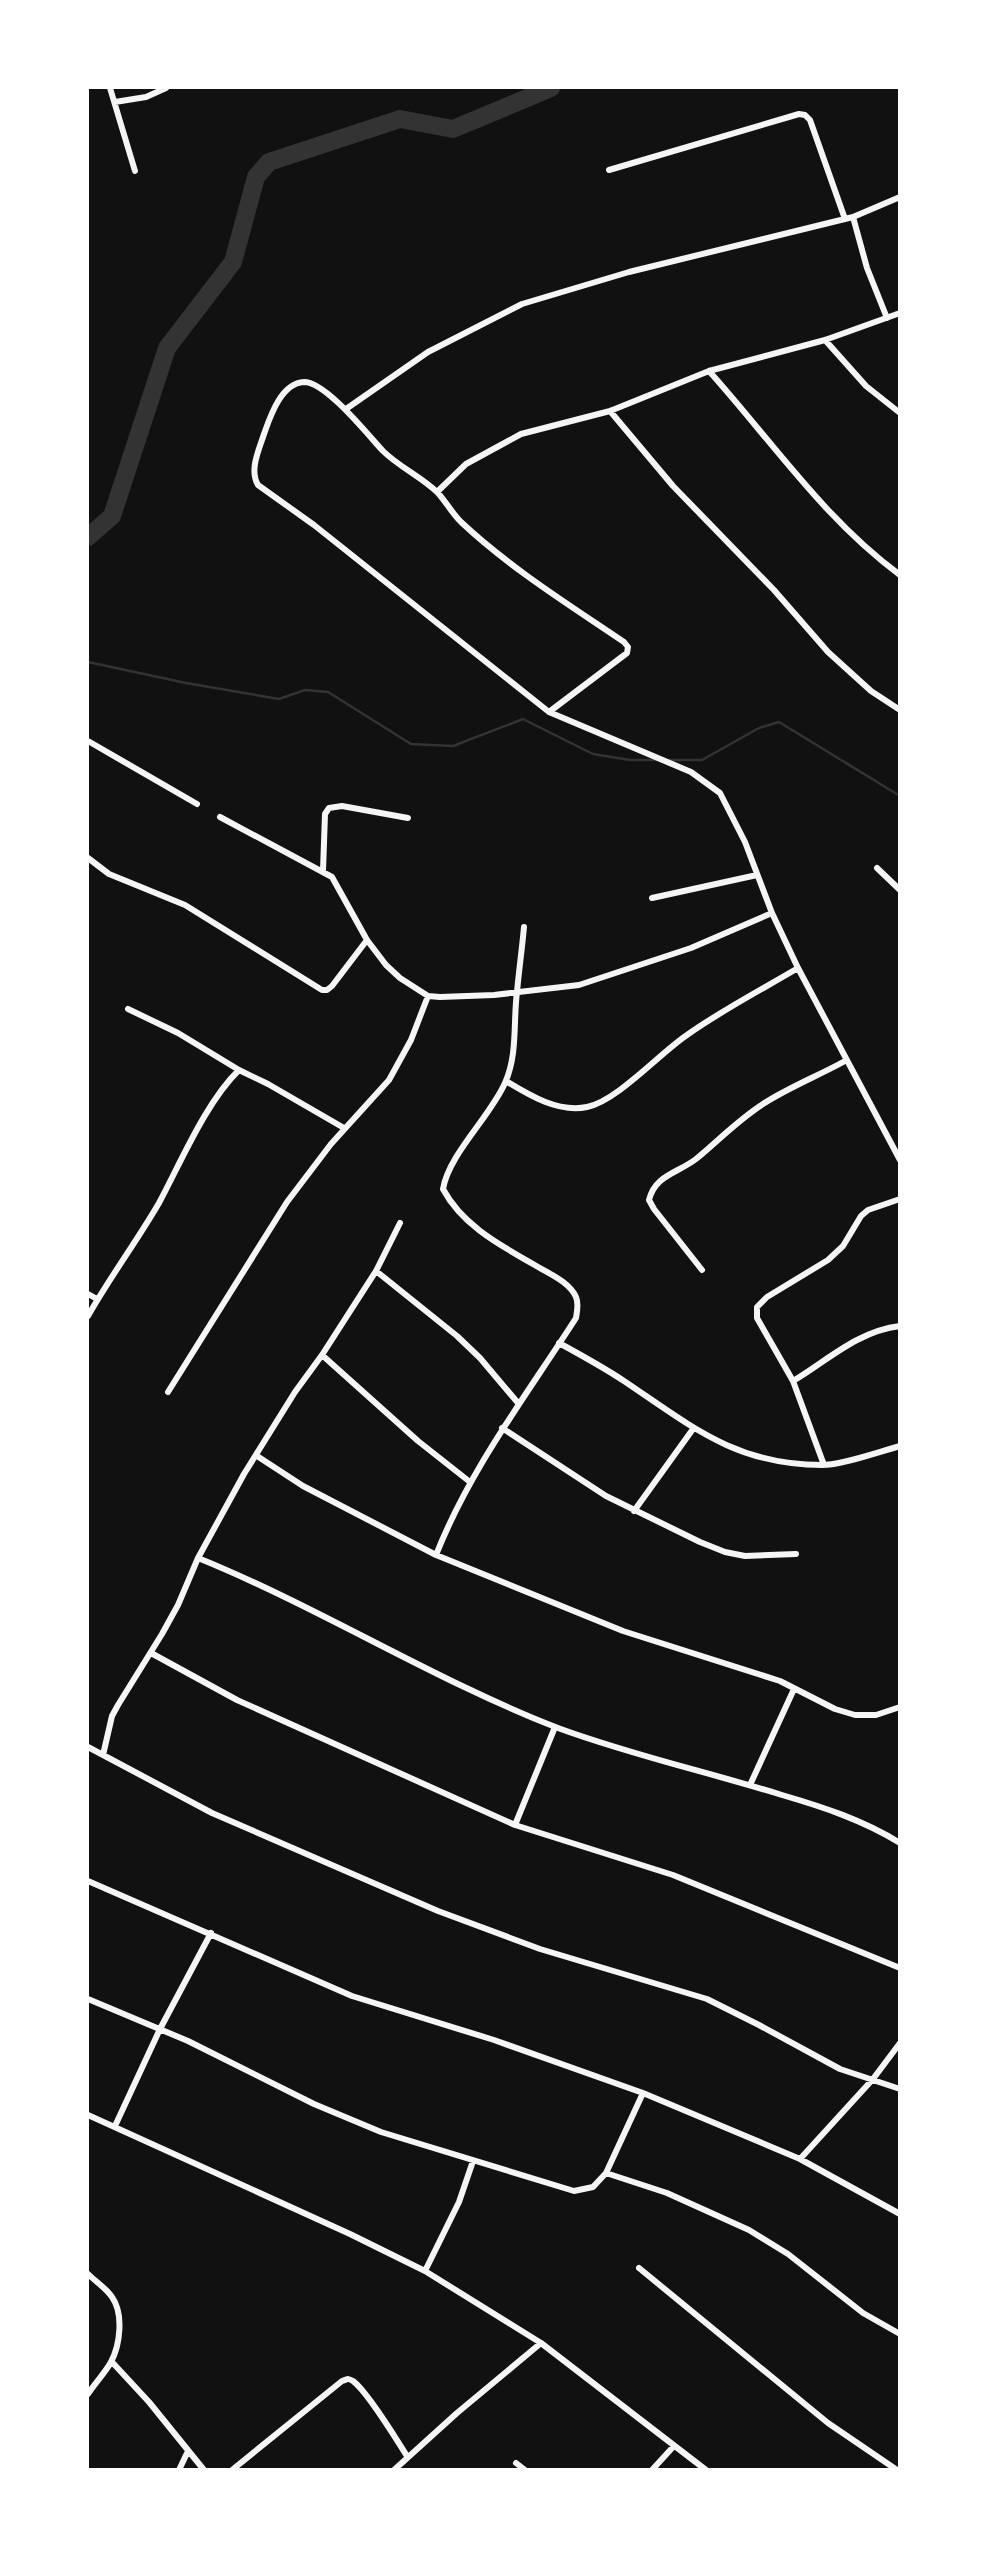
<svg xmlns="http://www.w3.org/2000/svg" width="987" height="2557" viewBox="0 0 987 2557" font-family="Raleway,sans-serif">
	<rect width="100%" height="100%" fill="#111"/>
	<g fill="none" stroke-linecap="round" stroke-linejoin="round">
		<!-- stream -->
		<path stroke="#333" stroke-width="2.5" d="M88 662 186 683 279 699 305 690 328 692 411 744 453 746 523 719 593 754 630 760H657
			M670 760H702L759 728 779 722 900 796"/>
		<!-- river -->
		<path stroke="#333" stroke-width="18" d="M88 537 112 516 167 348 233 262 256 177 269 162 400 119 453 129 551 88"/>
		<!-- minor -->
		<path stroke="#f5f5f5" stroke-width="6" d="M110 88 135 171
			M115 102 146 97 166 88
			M609 170 799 114 805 115 810 120 845 219
			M853 217 867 268 887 318
			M825 340 866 386 900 413
			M709 371C771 440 824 519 900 575
			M346 409 428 352 522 304 629 272 853 217 900 197
			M610 411 673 486 774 590 828 652 871 691 900 710
			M437 492 466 464 521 434 610 411 709 371 825 340 900 313
			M549 712 627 653 628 647 624 642C568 604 510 568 461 522 452 513 446 502 438 493 422 477 399 467 383 451 368 435 326 382 304 382 281 383 270 417 264 434 259 450 249 470 258 485L314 525 549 712 691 772 720 793 745 842 772 913 798 968 900 1160
			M88 741 197 804
			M220 817 332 877 367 940 386 965 400 978 428 996 440 997 494 995 579 985 691 948 772 913
			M88 858 109 874 185 905 322 990H327L332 986 367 940
			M877 868 900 890
			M323 871 325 814 329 808 342 806 408 818
			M652 898 757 875
			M128 1009 178 1033 239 1070 268 1084 344 1128
			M506 1081C529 1095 558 1113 587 1107 617 1101 660 1053 687 1035 722 1010 761 990 798 968
			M702 1270 654 1209 649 1200C655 1175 678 1173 696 1159 719 1140 738 1120 763 1104 789 1087 818 1076 845 1061
			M376 1271 457 1336 480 1358 518 1403
			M88 1294 97 1299
			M88 1316C110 1277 137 1241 159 1203 181 1162 206 1102 239 1070
			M559 1343C581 1355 603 1367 624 1381 691 1426 736 1465 822 1465 842 1465 878 1452 900 1446
			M322 1355 418 1441 470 1482
			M793 1381C828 1360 858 1331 900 1326
			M168 1392 287 1202 331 1144 389 1080 411 1040 428 996
			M502 1428 606 1496 700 1542 725 1552 745 1556 796 1554
			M257 1456 303 1486 436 1555 623 1631 780 1681 835 1709 855 1715H876L900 1707
			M824 1465 793 1381 757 1318V1307L767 1297 828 1260 843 1246 861 1216 868 1210 900 1199
			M634 1511 693 1429
			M436 1555C470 1469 526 1396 576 1318 577 1311 579 1304 576 1297 569 1281 547 1273 533 1264 500 1245 462 1225 443 1189 449 1154 490 1117 505 1083 518 1054 513 1022 517 992 519 970 522 949 524 927
			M198 1558C321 1608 434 1680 558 1728 631 1755 708 1772 782 1795 823 1807 863 1820 900 1843
			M151 1653 237 1700 515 1825 673 1875 900 1968
			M88 1747 212 1813 438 1911 540 1949 707 1999 759 2025 840 2069 900 2089
			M103 1755 112 1716 118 1705 162 1634 178 1605 198 1558 244 1474 295 1392 322 1355 376 1271 400 1223
			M750 1785 794 1689
			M515 1825 555 1727
			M88 1881 352 1996 494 2040 643 2093 800 2159 900 2214
			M88 1999 188 2041 314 2104 381 2132 574 2191 593 2187 606 2173 643 2093
			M88 2115 350 2234 425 2271 541 2343 706 2470
			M115 2126 160 2029 211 1933
			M800 2159 873 2079 900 2043
			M606 2173 667 2193 749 2230 788 2254 863 2313 900 2334
			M639 2268 828 2423 897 2470
			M425 2271 459 2202 473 2161
			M88 2274C95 2281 106 2288 112 2297 124 2314 120 2345 111 2362 105 2373 95 2383 88 2394
			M112 2362 149 2402 204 2470
			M516 2463 525 2470
			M179 2470 188 2451
			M232 2470 342 2381C348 2379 348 2378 353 2381 368 2392 396 2439 407 2456
			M394 2470 457 2413 541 2343
			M652 2470 673 2447"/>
	</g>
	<!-- border -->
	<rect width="987" height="2557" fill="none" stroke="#ffffff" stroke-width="178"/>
</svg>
